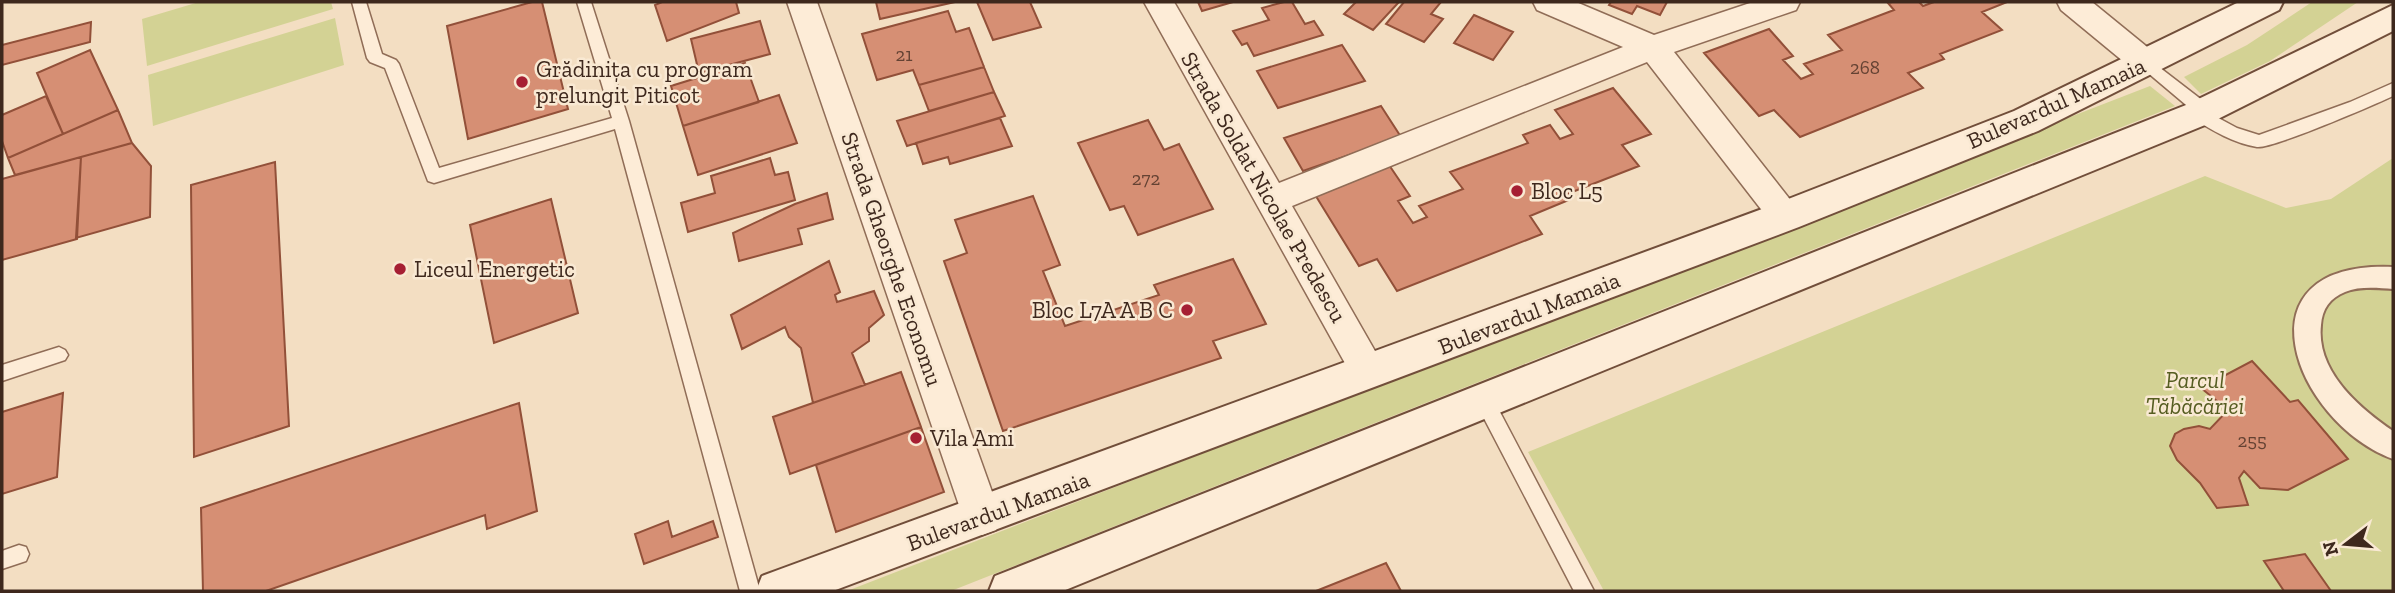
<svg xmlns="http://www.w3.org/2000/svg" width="2395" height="593" viewBox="0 0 2395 593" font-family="'Zilla Slab',serif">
	<rect width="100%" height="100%" fill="#f3dec2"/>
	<!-- green -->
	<path fill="#d3d294" d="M199 2H331L333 9 147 66 142 19Z
		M2312 2H2358L2270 61 2201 94 2184 77 2247 45Z
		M335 18 344 65 153 126 148 75Z
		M2150 86 2175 106 951 591H847Z
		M2393 158V591H1604L1528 452 2205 176 2286 208 2331 199Z"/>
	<!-- building -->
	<path fill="#d68f74" stroke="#925039" stroke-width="2" d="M532 2H542L568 109 468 139 447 26Z
		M662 2H736L739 13 667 41 655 5Z
		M876 2H955L880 19Z
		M977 2H1030L1041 27 993 40Z
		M1198 2H1233L1202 11Z
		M1284 2H1292L1305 24 1314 21 1323 35 1254 56 1247 43 1242 45 1233 31 1269 20 1262 8Z
		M1356 2H1399L1373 30 1344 14Z
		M1404 2H1441L1431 14 1443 19 1424 42 1386 24Z
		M1611 2H1667L1660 15 1637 6 1632 14 1609 5Z
		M1892 2H1919L1923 6 1934 2H2007L1982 12 2002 30 1940 54 1944 59 1908 73 1923 88 1800 137 1774 110 1759 116 1704 53 1769 29 1793 56 1783 60 1801 79 1813 74 1804 64 1842 50 1828 35 1894 10 1888 3Z
		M948 11 956 32 969 28 984 67 919 85 913 70 877 80 862 34Z
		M1474 15 1513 32 1493 60 1454 43Z
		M760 21 770 54 699 73 691 39Z
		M91 22 90 42 2 65V45Z
		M1342 45 1365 81 1278 108 1257 71Z
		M90 50 118 110 63 134 37 73Z
		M745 63 759 102 683 126 671 86Z
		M984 67 994 92 929 111 919 85Z
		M1613 88 1651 134 1622 145 1639 166 1567 194 1571 199 1530 216 1542 234 1397 291 1377 259 1359 266 1314 193 1389 165 1410 196 1398 201 1413 223 1427 217 1419 206 1463 189 1450 172 1528 143 1523 135 1550 125 1560 139 1573 134 1555 110Z
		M994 92 1005 116 907 146 897 121Z
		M779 95 797 143 698 175 683 126Z
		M46 96 63 134 8 158 2 141V115Z
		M1381 106 1401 137 1303 171 1284 138Z
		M118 110 132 143 15 175 8 158Z
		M1000 118 1012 146 950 164 948 157 923 164 916 143Z
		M1148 120 1164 150 1179 144 1213 209 1138 235 1124 206 1110 210 1078 143Z
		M132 143 151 166 150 217 76 238 81 157Z
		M81 157 77 239 2 260V179Z
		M770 158 775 175 788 172 795 200 688 232 681 203 715 193 711 176Z
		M275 162 289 426 194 457 191 185Z
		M827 193 833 219 798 229 802 244 739 261 733 233 795 204Z
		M1033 196 1060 265 1043 271 1065 326 1159 295 1154 285 1233 259 1266 324 1213 341 1221 358 1003 431 944 261 967 253 955 220Z
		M551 199 578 313 494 343 470 225Z
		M829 261 840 292 835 295 837 302 874 291 884 315 869 328V341L852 353 865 385 813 403 801 348 789 337 785 327 742 349 731 315Z
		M2252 361 2290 402 2298 400 2348 459 2288 490 2260 488 2244 471 2239 478 2248 505 2217 508 2200 483 2177 460 2170 446 2175 434 2184 429 2199 426 2210 429 2228 410 2201 388Z
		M901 372 921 427 790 474 773 417Z
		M63 393 57 477 2 494V412Z
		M519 403 537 511 487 529 485 515 266 591H203L201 508Z
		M921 427 944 492 836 532 816 465Z
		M668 521 672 537 713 521 718 537 644 564 635 534Z
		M2305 554 2331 591H2284L2264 561Z
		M1386 563 1401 591H1316Z"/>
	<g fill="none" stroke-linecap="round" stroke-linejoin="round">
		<defs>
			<path id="service" d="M352 2H366L382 54 396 60 399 64 439 168 612 118 577 2H591L629 121 760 591H740L615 129 434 183 428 181 385 68 370 62 367 58Z
				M2146 57 2211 107V114L2237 128 2259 135 2350 102 2393 83V96C2374 105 2272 149 2257 147 2233 143 2212 130 2192 118L2190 114 2192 110 2141 67 2138 63 2141 59Z
				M59 347 65 350 68 355 65 360 2 381V365Z
				M1484 393 1491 395 1594 591H1574L1475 401 1477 395Z
				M19 545 26 547 29 554 26 561 2 569V551Z"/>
			<path id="pedestrian" d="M2393 267V289C2378 288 2359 286 2345 292 2330 298 2322 309 2321 325 2316 371 2358 407 2393 431V459C2294 422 2232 260 2393 267Z"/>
			<path id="minor" d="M787 2H817L1001 517 996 530 982 535 968 530 963 517Z
				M1144 2H1174L1279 183 1623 47 1537 10 1533 2H1576L1654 35 1753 2H1800L1796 10 1674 52 1803 216 1798 226 1786 230 1774 226 1647 62 1292 206 1387 372 1382 383 1369 388 1356 383Z
				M2057 2H2092L2157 55 2162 63 2157 71 2146 75 2135 71 2061 10Z"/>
			<path id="secondary" d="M2239 2H2283L2279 10 2038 131 1799 227 833 591H756L762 576 778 570 1773 205 2014 111Z
				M2393 5V31L2210 123 1063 591H989L995 576 2186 105Z"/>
		</defs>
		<!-- service casing -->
		<use href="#service" stroke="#906d57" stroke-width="3"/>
		<!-- pedestrian casing -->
		<use href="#pedestrian" stroke="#906d57" stroke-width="4"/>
		<!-- minor casing -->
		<use href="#minor" stroke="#906d57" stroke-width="3"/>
		<!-- secondary casing -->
		<use href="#secondary" stroke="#714e3a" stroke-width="4"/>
		<!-- service -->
		<use href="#service" fill="#fdecd7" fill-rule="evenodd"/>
		<!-- pedestrian -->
		<use href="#pedestrian" fill="#fdecd7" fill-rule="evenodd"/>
		<!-- minor -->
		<use href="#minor" fill="#fdecd7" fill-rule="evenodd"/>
		<!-- secondary -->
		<use href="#secondary" fill="#fdecd7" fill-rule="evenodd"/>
	</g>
	<!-- markers -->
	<g fill="#a61f33" stroke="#f9e9d3" stroke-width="2.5">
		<circle cx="522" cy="82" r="7"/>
		<circle cx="1517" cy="191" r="7"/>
		<circle cx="400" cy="269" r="7"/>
		<circle cx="1187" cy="310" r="7"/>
		<circle cx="916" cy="438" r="7"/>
	</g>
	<g text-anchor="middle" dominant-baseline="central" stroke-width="5" stroke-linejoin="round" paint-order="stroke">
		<!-- number labels -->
		<g font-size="19" fill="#644233">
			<text x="904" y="54">21</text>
			<text x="1865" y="67">268</text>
			<text x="1146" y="178">272</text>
			<text x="2252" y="440">255</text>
		</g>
		<!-- poi labels -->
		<g font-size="23" fill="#3e281d" stroke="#f9e9d3" text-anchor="start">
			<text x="536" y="69">Grădinița cu program<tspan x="536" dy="26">prelungit Piticot</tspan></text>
			<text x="1531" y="191">Bloc L5</text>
			<text x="414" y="269">Liceul Energetic</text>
			<text x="1173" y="310" text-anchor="end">Bloc L7A A B C</text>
			<text x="930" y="438">Vila Ami</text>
		</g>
		<!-- street labels -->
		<g font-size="23" fill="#3e281d" stroke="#f9e9d3">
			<text transform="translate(2056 103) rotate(-24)">Bulevardul Mamaia</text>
			<text transform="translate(1264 187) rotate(60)">Strada Soldat Nicolae Predescu</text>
			<text transform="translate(892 259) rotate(71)">Strada Gheorghe Economu</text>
			<text transform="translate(1529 313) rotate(-21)">Bulevardul Mamaia</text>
			<text transform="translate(998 511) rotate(-20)">Bulevardul Mamaia</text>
		</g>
		<!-- park labels -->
		<g font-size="23" font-style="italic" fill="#565d21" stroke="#f9e9d3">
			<text x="2195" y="380">Parcul<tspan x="2195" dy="26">Tăbăcăriei</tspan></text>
		</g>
	</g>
	<!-- border -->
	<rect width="2395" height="593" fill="none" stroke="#3e281d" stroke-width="7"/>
	<!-- north arrow -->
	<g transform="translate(2346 544) rotate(254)" stroke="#f9e9d3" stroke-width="5" paint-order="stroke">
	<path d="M0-5L12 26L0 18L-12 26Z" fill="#3e281d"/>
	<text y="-10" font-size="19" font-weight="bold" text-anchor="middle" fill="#3e281d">N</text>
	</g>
</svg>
